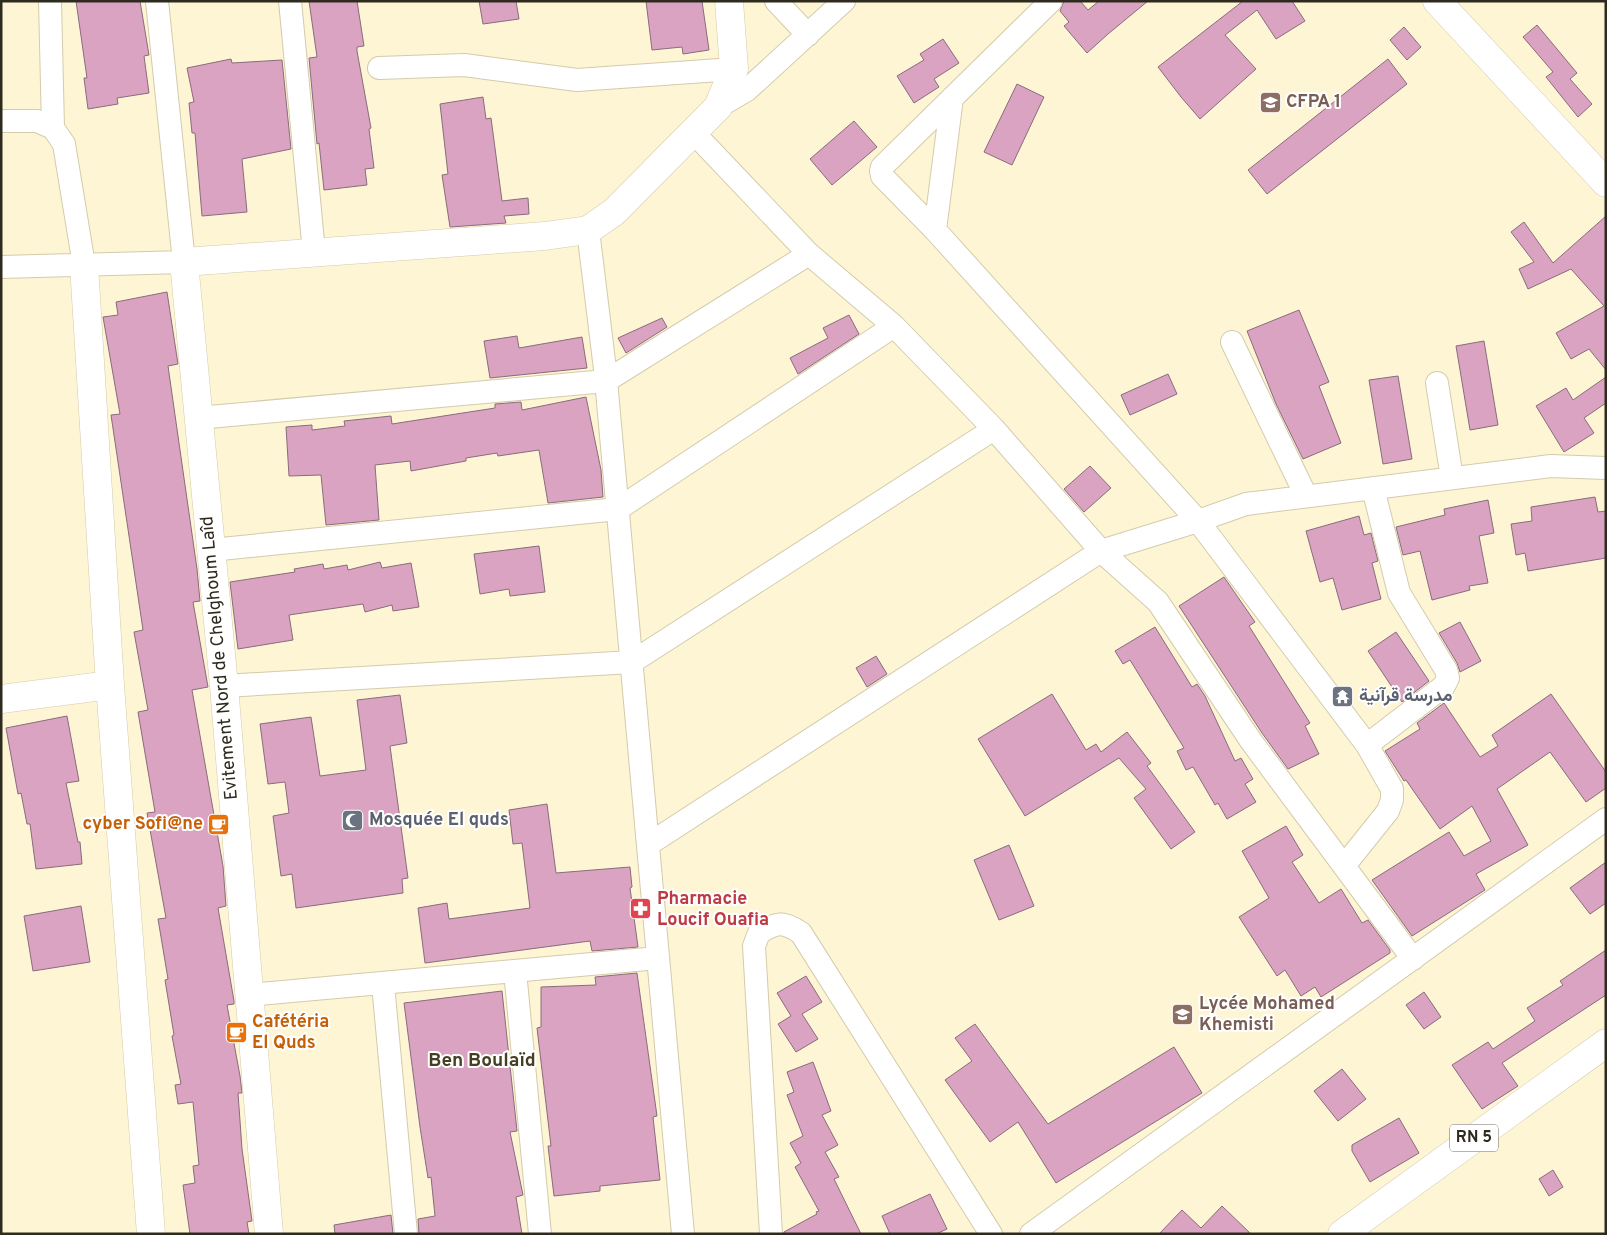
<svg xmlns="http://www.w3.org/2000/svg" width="1607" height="1235" viewBox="0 0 1607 1235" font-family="Overpass,Vazirmatn,sans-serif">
	<rect width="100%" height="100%" fill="#fef5d5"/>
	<!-- building -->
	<path fill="#d9a3c1" stroke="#896c7c" d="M76 1H140L149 55 144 56 149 93 117 98 118 104 88 109 84 78H87Z
		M309 1H357L364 46 357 47V51L371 128 369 129 374 168 365 169 367 185 324 190 319 143 317 144 309 58 317 57Z
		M479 1H516L519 19 483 24Z
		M646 1H702L709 50 683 54 682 47 652 50Z
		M1064 1H1080L1088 10 1099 1H1148L1108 34 1087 53 1064 26 1069 22 1060 11Z
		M1243 1H1292L1305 21 1276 39 1257 10 1225 35 1256 69 1200 119 1181 97 1158 67Z
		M1537 25 1577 73 1570 79 1592 104 1578 117 1546 77 1553 72 1523 37Z
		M1404 27 1421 47 1407 60 1390 40Z
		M943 39 959 63 934 79 939 87 914 103 897 76 924 60 920 54Z
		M231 59 232 63 282 60 291 149 242 159 247 212 202 216 195 133H192L189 103 194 102 187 68Z
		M1388 59 1407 84 1267 194 1248 170Z
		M1017 84 1044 97 1012 165 984 152Z
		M483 97 486 119 491 118 502 201 528 198 529 214 504 216 506 223 450 227 442 175 448 174 440 104Z
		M854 121 877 147 832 185 810 159Z
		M1606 216V370L1589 349 1571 359 1556 333 1604 306 1571 269 1528 289 1519 269 1534 262 1511 232 1524 222 1553 263Z
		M167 292 178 364 168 366 197 569 200 601 193 602 208 687 192 690 223 866 226 906 218 908 234 1001V1004L227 1005 240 1076 242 1093H238L242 1149 252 1221 247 1222 249 1234H190L183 1185 195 1183 193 1166 199 1165 193 1102 178 1104 175 1085 181 1084 172 1036 174 1035 165 980 168 979 158 919 166 918 147 813 155 812 138 712 148 710 134 632 143 630 111 415 120 414 103 317 118 315 116 302Z
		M1299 310 1329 382 1319 386 1341 443 1303 459 1276 404 1247 331Z
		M849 315 859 334 798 374 790 358 828 338 823 328Z
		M662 318 667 327 626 353 618 338Z
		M517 336 519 348 582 337 587 368 490 378 484 341Z
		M1484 341 1498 425 1470 430 1456 346Z
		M1168 374 1177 394 1130 415 1121 395Z
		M1398 376 1412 459 1383 464 1369 380Z
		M1606 377V403L1584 418 1594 433 1564 452 1536 406 1566 388 1573 400Z
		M586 397 601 470 603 497 548 503 539 450 498 456 497 453 466 458V461L411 471 410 461 375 465 379 520 326 525 321 475 289 476 286 427 312 425V430L345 426 344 421 391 416 392 424 495 408V404L521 402 522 410Z
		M1090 466 1111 488 1084 512 1064 489Z
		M1595 497 1598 512 1606 511V558L1528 571 1525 553 1516 555 1511 524 1532 521 1531 507Z
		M1488 500 1494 533 1479 536 1488 583 1469 586 1470 590 1432 600 1420 551 1403 555 1396 527 1445 515 1444 509Z
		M1359 516 1364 535 1371 533 1378 561 1372 563 1381 599 1342 610 1333 578 1320 582 1306 531Z
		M539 546 545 592 510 596 509 589 480 594 474 554Z
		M380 562 382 568 411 563 419 607 393 611 392 605 365 612 363 604 289 615 293 640 238 649 230 582 295 572 294 569 323 564 324 569 347 565 348 570Z
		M1224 577 1255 622 1249 626 1310 723 1305 726 1319 754 1288 769 1262 733 1179 606Z
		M1460 622 1481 661 1460 672 1457 663 1439 633Z
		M1155 627 1192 687 1197 684 1205 696 1235 761 1241 758 1253 779 1245 784 1256 802 1227 819 1218 803 1215 805 1193 767 1186 770 1177 751 1184 748 1130 660 1123 664 1115 651Z
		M1396 632 1429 681 1402 702 1368 651Z
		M876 656 887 674 867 687 856 668Z
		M1052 694 1086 750 1096 744 1101 752 1127 732 1151 763 1147 766 1195 832 1171 849 1134 798 1146 789 1119 758 1025 816 978 739Z
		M1551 694 1606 772V788L1586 802 1550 752 1497 789 1528 845 1476 874 1485 890 1412 936 1372 880 1449 832 1464 856 1491 841 1472 806 1440 829 1406 780 1404 781 1385 751 1420 729 1417 723 1444 703 1480 757 1498 746 1492 735Z
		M400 695 407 743 390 746 408 878 402 879 403 893 296 908 292 874 281 876 273 816 289 813 285 782 268 784 260 724 311 717 320 776 366 770 357 700Z
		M67 716 79 781 66 783 78 842H80L82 864 36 869 30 824H27L21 793 18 794 6 728Z
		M547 804 556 873 630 867 632 887 630 888 638 947 592 951 590 941 425 963 418 908 447 903 449 919 530 908 522 843 513 844 509 810Z
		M1286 826 1303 855 1292 862 1319 903 1341 889 1362 923 1368 920 1390 950V953L1321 997 1315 987 1301 996 1285 970 1277 976 1239 917 1269 898 1242 851Z
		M1009 845 1034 906 999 920 974 860Z
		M1606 862V903L1590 914 1570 888Z
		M81 906 90 962 33 971 24 916Z
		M1606 950V995L1502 1063 1518 1086 1482 1109 1452 1065 1488 1042 1493 1049 1535 1021 1527 1008 1563 985 1560 981Z
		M637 973 657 1116 653 1117 660 1180 600 1186V1191L554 1196 548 1146H551L537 1028 541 1027V987L596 985 595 977Z
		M806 976 822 1002 802 1014 818 1039 796 1052 778 1024 791 1016 777 993Z
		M502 991 517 1131 510 1132 523 1195 516 1197 522 1234H419L418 1219 435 1216 431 1177 428 1178 420 1127 404 1003Z
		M1424 992 1441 1017 1424 1029 1406 1005Z
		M975 1024 1048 1124 1174 1047 1202 1093 1056 1183 1018 1122 990 1142 945 1080 972 1061 955 1038Z
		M813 1062 831 1111 822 1115 838 1145 825 1152 839 1177 834 1179 861 1234H784V1232L817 1214 816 1212 819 1211 795 1167 801 1163 790 1143 803 1136 787 1095 794 1092 787 1072Z
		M1342 1069 1366 1099 1338 1121 1314 1091Z
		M1399 1118 1419 1153 1370 1182 1352 1151V1145Z
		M1553 1170 1563 1187 1549 1196 1539 1179Z
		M930 1194 947 1229 936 1234H890L882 1216Z
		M1222 1206 1251 1234H1159L1182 1210 1201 1228Z
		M391 1215 393 1234H335L334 1225Z"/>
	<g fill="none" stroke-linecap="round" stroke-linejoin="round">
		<defs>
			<path id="minor" d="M50 1 53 128
				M290 1 314 252
				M776 1 808 35
				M1051 1 882 167 881 171 882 176 935 230 1198 521 1367 745 1392 789V800L1388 811 1344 866
				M379 68 464 65 577 80 734 69
				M718 107 747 90 844 1
				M1 121H37L53 128 64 144 84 265
				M693 132 809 254 894 326 994 429 1101 551 1158 602 1251 741 1413 959
				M588 230 605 369 683 1234
				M935 230 952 98
				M1 267 184 262 157 1
				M1232 342 1306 496
				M1437 383 1452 478
				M198 418 606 381 809 254
				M211 550 618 509 894 326
				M224 686 632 662 994 429
				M1367 745 1444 686 1448 678 1446 670 1399 593 1373 488
				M649 844 1101 551 1198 521 1246 504 1551 466 1606 468
				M515 971 540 1234
				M383 984 406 1234
				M249 995 658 958
				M771 1234 754 946 759 933C777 922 783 921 801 933L991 1234
				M1031 1234 1606 819"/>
			<path id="tertiary" d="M84 265 110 685 151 1234
				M1 699 110 685"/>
			<path id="primary" d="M1437 1 1606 183
				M269 1234 224 686 184 262 545 236 588 230 614 212 718 107 734 69 729 1
				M1342 1234 1606 1043"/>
		</defs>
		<!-- minor casing -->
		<use href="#minor" stroke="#d3cbab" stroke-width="24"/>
		<!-- tertiary casing -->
		<use href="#tertiary" stroke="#d3cbab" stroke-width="29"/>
		<!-- primary casing -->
		<use href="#primary" stroke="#d3cbab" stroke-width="29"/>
		<!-- minor -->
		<use href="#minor" stroke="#fff" stroke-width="22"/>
		<!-- tertiary -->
		<use href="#tertiary" stroke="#fff" stroke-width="28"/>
		<!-- primary -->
		<use href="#primary" stroke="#fff" stroke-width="28"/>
	</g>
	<!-- icons -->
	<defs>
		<symbol id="university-square" viewBox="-11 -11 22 22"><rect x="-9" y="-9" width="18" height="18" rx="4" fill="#8d6e63" stroke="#fff"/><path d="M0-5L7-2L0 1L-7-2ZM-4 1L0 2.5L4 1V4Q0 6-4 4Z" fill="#fff"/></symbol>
		<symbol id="temple-square" viewBox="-11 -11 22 22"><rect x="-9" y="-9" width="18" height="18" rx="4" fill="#6b7280" stroke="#fff"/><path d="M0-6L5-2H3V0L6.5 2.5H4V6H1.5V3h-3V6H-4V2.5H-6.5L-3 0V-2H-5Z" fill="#fff"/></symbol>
		<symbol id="mosque-square" viewBox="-11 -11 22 22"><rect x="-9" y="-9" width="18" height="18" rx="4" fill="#6b7280" stroke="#fff"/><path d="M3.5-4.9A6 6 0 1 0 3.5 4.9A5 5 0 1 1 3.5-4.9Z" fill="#fff"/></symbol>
		<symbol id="cafe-square" viewBox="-11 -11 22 22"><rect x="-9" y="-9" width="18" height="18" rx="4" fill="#e8710a" stroke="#fff"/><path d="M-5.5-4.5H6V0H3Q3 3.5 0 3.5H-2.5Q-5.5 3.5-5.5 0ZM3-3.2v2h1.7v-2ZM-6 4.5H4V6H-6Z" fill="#fff"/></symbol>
		<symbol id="pharmacy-square" viewBox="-11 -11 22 22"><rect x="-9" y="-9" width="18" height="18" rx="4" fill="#e0444e" stroke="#fff"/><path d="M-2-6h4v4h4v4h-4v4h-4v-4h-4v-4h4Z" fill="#fff"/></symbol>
		<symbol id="school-square" viewBox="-11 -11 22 22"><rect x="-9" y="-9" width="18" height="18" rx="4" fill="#8d6e63" stroke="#fff"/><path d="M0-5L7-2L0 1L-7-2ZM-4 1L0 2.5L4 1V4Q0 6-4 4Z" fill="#fff"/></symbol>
	</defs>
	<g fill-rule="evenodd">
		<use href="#university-square" x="1258" y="90" width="25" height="25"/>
		<use href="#temple-square" x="1330" y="684" width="25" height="25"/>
		<use href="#mosque-square" x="340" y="808" width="25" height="25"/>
		<use href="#cafe-square" x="206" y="812" width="25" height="25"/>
		<use href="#pharmacy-square" x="628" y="896" width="25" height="25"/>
		<use href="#school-square" x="1170" y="1002" width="25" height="25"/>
		<use href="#cafe-square" x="224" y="1020" width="25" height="25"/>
	</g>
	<g text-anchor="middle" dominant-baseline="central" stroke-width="4" stroke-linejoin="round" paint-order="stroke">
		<!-- shield labels -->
		<rect fill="#fff" stroke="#6d6b62" stroke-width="1" x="1450" y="1124.5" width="48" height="27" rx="4"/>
		<g font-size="16" font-weight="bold" fill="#2e2b1e">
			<text x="1474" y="1138">RN 5</text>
		</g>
		<!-- education labels -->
		<g font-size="18" font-weight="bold" fill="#785e54" stroke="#fff" text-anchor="start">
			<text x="1286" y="102">CFPA 1</text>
			<text x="1199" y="1004">Lycée Mohamed<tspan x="1199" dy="21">Khemisti</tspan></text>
		</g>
		<!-- street labels -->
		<g font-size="18" fill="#2e2b1e" stroke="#fff">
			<text transform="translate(220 658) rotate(-95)">Evitement Nord de Chelghoum Laîd</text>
		</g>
		<!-- worship labels -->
		<g font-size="18" font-weight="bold" fill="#5b616d" stroke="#fff" text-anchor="start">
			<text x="1359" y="696">مدرسة قرآنية</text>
			<text x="369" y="820">Mosquée El quds</text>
		</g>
		<!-- food labels -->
		<g font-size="18" font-weight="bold" fill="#c56008" stroke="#fff" text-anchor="end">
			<text x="203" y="824">cyber Sofi@ne</text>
			<text x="252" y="1022" text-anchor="start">Cafétéria<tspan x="252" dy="21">El Quds</tspan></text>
		</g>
		<!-- health labels -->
		<g font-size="18" font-weight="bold" fill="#be3a42" stroke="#fff" text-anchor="start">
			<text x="657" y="899">Pharmacie<tspan x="657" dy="21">Loucif Ouafia</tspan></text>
		</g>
		<!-- neighbourhood labels -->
		<g font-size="19" font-weight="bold" fill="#463f23" stroke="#fff">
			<text x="482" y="1061">Ben Boulaïd</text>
		</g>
	</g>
	<!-- border -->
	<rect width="1607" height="1235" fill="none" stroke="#2e2b1e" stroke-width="5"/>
</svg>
